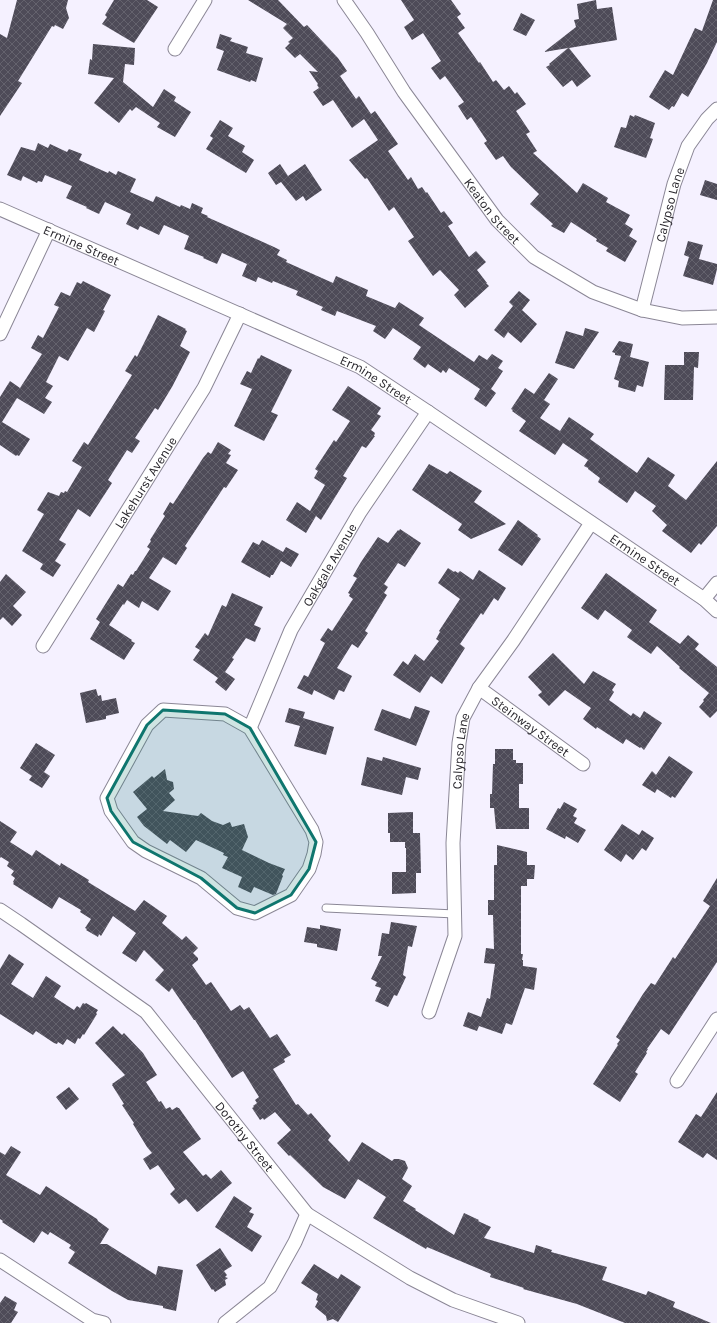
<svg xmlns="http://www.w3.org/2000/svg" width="717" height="1323" viewBox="0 0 717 1323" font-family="Karla,sans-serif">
	<defs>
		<pattern id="building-cross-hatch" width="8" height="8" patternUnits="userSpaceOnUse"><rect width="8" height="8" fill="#4e4b58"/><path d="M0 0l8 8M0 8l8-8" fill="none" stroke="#64626d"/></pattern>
	</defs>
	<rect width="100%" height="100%" fill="#f5f1ff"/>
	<!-- building -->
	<path fill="url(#building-cross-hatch)" d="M17 0H68L66 8 69 18 63 29 55 25 54 27 52 26 18 81 22 83 0 116V34L7 38Z
		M114 0H147L158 7 134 43 102 24 107 17 105 15Z
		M248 0H278L304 27 307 25 338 58 347 71 340 76 356 99 359 96 371 114 375 111 398 144 388 151 408 180 411 177 418 189 422 187 426 193 427 192 441 213 444 211 453 223 448 226 469 257 476 251 486 262 477 270 487 283H486L489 286 465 308 454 295 459 290 440 270 433 276 425 265 408 241 414 237 394 207 389 211 367 178 365 179 349 160 378 140 364 119 352 128 333 100 323 106 313 92 319 88 317 85 318 84 309 71 318 72 300 54 295 58 285 48 290 43 288 42 293 38 283 28 287 24Z
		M401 0H451L461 14 457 17 465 28 458 33 479 63 480 62 493 82 496 80 504 90 509 86 515 94 517 92 526 104 516 111 530 132 526 134 537 151 533 153 577 193 583 183 608 198 606 202 630 215 625 224 633 229 629 236 637 241 625 262 606 251 608 248 596 241 597 239 571 222 564 233 551 226 553 224 530 204 539 194 511 167 503 156 496 160 484 143 487 141 471 117 467 120 458 106 464 102 445 76 440 80 431 68 441 61 423 33 412 40 404 27 414 20Z
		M596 0 597 9 612 7 617 40 569 48 591 76 577 87 572 80 563 87 546 67 550 65 549 64 568 48 544 52 576 27 574 20 579 19 577 4Z
		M713 0H717V42L707 63 688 97 682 93 674 107 672 106 669 110 649 97 665 70 673 75 695 28 702 31Z
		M521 13 535 20 526 36 513 30Z
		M220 34 232 38 230 41 248 47 246 53 263 58 256 82 251 80 250 82 217 70 224 51 216 48Z
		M93 44 135 48 134 65 125 64 123 82 153 107 164 89 176 97 174 101 191 112 175 137 157 127 160 123 136 107 132 111 130 109 119 123 94 103 114 78 88 74 90 59 92 60Z
		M630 115 634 117 635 115 655 123 650 138 653 139 646 158 614 147 621 127 626 128Z
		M220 120 233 128 228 136 245 146 242 152 254 160 246 173 206 149 213 138 210 136Z
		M38 143 48 148 50 144 67 152 69 149 82 154 79 160 108 173 109 171 116 175 118 171 136 179 130 192 153 202 156 196 180 207 181 205 190 209 192 203 203 208 201 213 208 216 207 217 274 247 280 250 277 255 287 260 286 262 333 283 336 276 368 290 366 296 395 308 399 302 424 318 419 325 474 362 479 355 487 360 492 354 503 361 498 368 503 371 491 389 496 393 486 407 474 399 480 389 449 368 446 373 443 370 441 373 428 364 425 368 413 359 421 347 393 328 385 339 373 331 376 326 337 311 335 316 321 310 323 307 296 295 298 291 273 281 272 283 258 277 256 282 242 276 247 264 222 253 217 264 203 258 204 257 184 249 189 236 164 225 159 235 140 226 138 230 126 224 131 214 105 202 99 214 86 208 87 207 66 198 72 186 45 175 42 182 38 181 37 183 23 176 21 181 7 175 21 147 35 151Z
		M280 164 288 176 305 164 322 190 306 201 303 196 296 201 281 182 276 185 268 173Z
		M705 180 717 184V200L700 195Z
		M688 241 703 245 699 259 717 264V269L713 285 683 276 689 257 684 255Z
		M83 281 111 295 103 310 105 311 94 332 87 328 68 361 59 356 46 382 53 386 45 398 52 402 44 414 17 398 2 422 30 439 19 456 17 455 16 456 0 445V397L10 381 20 388 42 354 31 348 38 335 43 338 59 307 54 305 61 292 70 296 77 282 81 284Z
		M519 291 530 300 522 310 537 324 521 343 508 332 504 338 494 330 513 306 509 302Z
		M158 315 186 329 185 330 187 331 180 346 190 352 172 387 158 410 155 408 135 438 140 441 132 453 127 450 108 480 112 483 90 517 78 509 59 540 66 544 55 561 61 565 53 577 40 569 43 564 22 551 44 514 37 510 48 492 59 496 61 492 64 493 65 491 67 492 82 467 72 461 84 442 88 445 132 375 125 371 135 355 137 357Z
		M585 328 599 332 574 369 555 363 566 331 583 336Z
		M619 341 633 344 630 357 649 362 643 387 637 385 635 392 618 387 619 381 614 379 621 356 615 355V353L612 352Z
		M684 352H699L698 368 694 367 693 400H664L665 365H684Z
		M261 355 292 370 271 412 278 415 264 441 234 426 252 389 240 384 247 371 251 373 258 358 259 359Z
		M549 373 558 379 544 400 550 404 540 418 560 431 569 417 594 434 590 439 637 473 648 457 675 475 668 486 686 500 717 461V526L701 545 699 543 691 553 662 531 667 525 652 511 656 506 635 491 627 503 598 482 600 478 588 469V468L584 466 588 460 563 443 555 455 519 431 526 421 512 411 513 410 511 409 525 388 534 394Z
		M348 386 381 408 377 414 381 416 371 430 375 433 374 436H375L366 448 362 446 343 476 347 478 321 520 316 516 306 533 286 520 297 502 310 511 325 485 314 478 318 471 315 469 334 440 336 442 350 421 332 410Z
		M218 442 231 450 228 454 231 455 226 463 238 470 226 488 224 487 185 546 187 548 176 565 163 557 149 578 171 591 158 611 142 601 139 608 127 600 124 605 123 604 109 625 132 640 131 641 135 643 124 660 90 639 100 622 96 619 118 584 123 587 131 574 133 575 135 571H136L150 549 147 547 151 541 150 540 165 516 163 514 170 502 173 504 203 458 208 452 211 454Z
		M429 464 447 474 450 471 482 491 474 502 506 524 471 539 458 530 462 524 412 490Z
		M518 520 538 535 537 536 541 539 522 566 498 550Z
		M400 529 421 543 405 567 398 563 384 584 388 587 384 593 387 595 365 631 368 633 358 648 352 644 337 668 352 676 344 692 339 690 334 700 314 690 312 695 297 688 304 675 308 677 325 643 320 640 328 628 332 631 353 599 349 596 350 594 348 593 357 578 353 576 361 562 378 537 388 543 398 530 399 531Z
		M262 540 283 552 286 547 299 554 291 567 281 561 273 575H271L270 578 241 562 253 542 259 545Z
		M448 568 454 572 455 571 458 573 460 571 473 580 479 570 506 588 498 601 494 598 483 615 481 613 460 644 465 648 442 684 431 676 420 693 393 675 403 661 408 665 415 654 424 661 439 641 436 639 440 632 439 631 460 599 438 583Z
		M606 573 657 610 649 622 680 644 688 635 699 644 695 649 717 667V711L710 718 699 707 704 701 703 700 709 693 679 668 680 667 657 646 651 654 627 637 632 630 605 610 598 620 581 608Z
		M6 574 26 592 13 606 22 615 12 626 3 617 0 620V582Z
		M232 593 263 607 254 625 261 628 255 642 246 638 232 658 234 659 225 672 235 679 226 691 215 682 218 678 193 660 200 650 195 647 205 633 208 636 222 605 226 607Z
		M553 653 584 684 593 671 616 684 612 690 614 692 609 700 631 716 633 713 640 718 644 711 662 723 644 750 641 747 640 748 626 739 623 744 597 727 596 729 583 719 591 708 565 690 549 706 538 695 542 692 528 677Z
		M96 689 98 696 101 695 102 701 116 698 119 713 106 716V719L86 723 80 693Z
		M415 706 430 711 416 746 374 730 382 709 410 719Z
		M289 708 305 712 303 718 334 727 326 755 294 746 300 726 285 722Z
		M36 743 55 755 44 772 50 776 42 788 29 780 32 776 20 768Z
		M495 749H513V760H516V763H523V784H519V808H529V829H496L494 808H490V794H492L493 764H495Z
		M669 756 693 772 675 798 672 796 671 798 657 789 655 793 642 785 652 771 656 775Z
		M367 757 382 761 383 757 421 768 418 780 406 777 402 795 361 785Z
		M165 769 167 780 173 782 174 789 169 793 175 800 163 811 198 816 201 813 212 821 223 825 230 822 232 827 244 824 248 837 242 850 269 863 285 869 282 875 283 876 276 894 273 895 254 887 251 893 238 887 242 877 222 868 228 857 223 855 224 853 196 840 186 852 170 840 167 844 144 826 137 817 147 809 133 792 152 776 154 778Z
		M564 802 577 809 573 816 577 818 574 823 586 830 578 843 566 836 565 839 546 829 558 808 560 809Z
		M413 812V833H420L421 873H416V893L392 894V872H406V848H405V842H390V833H388V813Z
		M0 821 17 832 10 842 32 856 36 850 60 866 61 863 89 880 88 882 135 911 144 900 167 916 162 923 182 940 186 936 198 948 193 953 198 958V960L192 965 206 985 211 982 231 1011 240 1005 244 1010 249 1007 270 1038 277 1034 291 1055 284 1059 285 1062 273 1069 296 1105 298 1104 308 1115 311 1113 331 1136 328 1140 349 1162 362 1142 392 1161 394 1159H399L405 1161 408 1168 402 1179 412 1186 403 1201 416 1209 415 1210 454 1235 464 1213 479 1220 478 1221 491 1227 484 1238 534 1253 536 1245 552 1250 551 1252 607 1267 602 1280 646 1295 648 1291 675 1302 673 1307 711 1323H625L577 1304 523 1289 524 1288 490 1277 491 1274 427 1247 426 1249 373 1218 386 1197 358 1179 345 1199 323 1187 290 1155 289 1156 277 1143 291 1130 275 1112 264 1120 263 1118 260 1120 252 1108 254 1107 253 1106 257 1103 255 1100 259 1097 243 1071 232 1078 195 1020H194L172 988 169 992 155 980 164 970 144 950 136 962 122 953 136 933 113 916 101 936 99 934 98 937 86 930 87 929 85 928 91 919 80 912 81 910 59 897 52 909 13 884 14 883 13 882 15 878 11 875 14 871 7 866 9 862 1 857 0 858Z
		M622 824 639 835 642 830 654 838 646 851 642 848 633 860 626 854 621 862 604 850Z
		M497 845 527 852V865H535L534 879H527V886H521V954H523L522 960H523V966L537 968 534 990 525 988 512 1025 506 1023 502 1034 479 1026 477 1031 463 1026 468 1012 481 1017 487 998 490 999 495 964 484 963 486 948 494 949 493 915H488V900H494V865H497Z
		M717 878V962L669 1035 661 1029 647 1049H648L646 1052 647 1053 635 1072 638 1074 620 1102 593 1084 618 1045 617 1044 620 1040 616 1037 643 994 651 983 655 985 673 957 675 959 710 906 703 901Z
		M391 922 417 926 412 947 408 946 403 975 406 977 397 996 394 995 388 1007 375 1001 381 988 375 986 377 982 371 979 382 956H378L382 933 389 934Z
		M320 925 341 929 337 951 317 947V944L304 942 307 927 320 929Z
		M9 954 24 964 11 984 33 998 46 976 61 986 54 997 74 1010 77 1006 80 1008 83 1003 85 1004 86 1003 98 1010 96 1013 97 1014 84 1035 83 1034 80 1039 78 1038 75 1044 67 1039 63 1045 58 1042 57 1044 54 1043 36 1031 33 1035 0 1014V969Z
		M113 1026 122 1035 124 1033 143 1053 157 1075 146 1082 159 1102 161 1101 166 1109 170 1107 172 1110 177 1107 178 1108H179L201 1139 183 1152 203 1176 206 1174 211 1179 221 1170 232 1183 199 1211 197 1212 186 1199 179 1204 170 1194 175 1189 158 1165 150 1170 143 1159 152 1153 147 1147 133 1124 134 1123 122 1105 124 1104 112 1085H113L112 1084 125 1075 95 1043Z
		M69 1087 79 1099 66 1110 56 1097Z
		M717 1092V1160L707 1153 703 1158 678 1142 696 1114 701 1117Z
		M11 1146 21 1152 6 1175 40 1195 46 1186 97 1219 98 1221 109 1229 100 1244H107L156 1275 158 1266 183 1270 176 1311 163 1308V1306L128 1300 112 1291 68 1263 75 1252 69 1248 71 1245 50 1232 48 1235 42 1231 34 1243 2 1222 3 1221 0 1219V1152L5 1155Z
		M234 1196 252 1208 249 1212 254 1214 247 1227 262 1236 252 1252 215 1227Z
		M220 1248 232 1266 224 1271 227 1275 225 1277 228 1278 225 1280 226 1285 215 1292 213 1289 212 1290 196 1265Z
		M314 1264 338 1279 341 1274 361 1287 338 1322 333 1319 327 1321 326 1316 315 1307 318 1301 316 1300 318 1294 301 1283Z
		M5 1296 17 1303 14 1310 18 1312 11 1323H0V1303Z"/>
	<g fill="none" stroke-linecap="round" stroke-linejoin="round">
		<defs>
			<path id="service" d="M326 908 455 914"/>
			<g id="minor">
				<path id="s1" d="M344 0 367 33 404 92 497 220 534 257 593 292 642 310 682 318 717 317"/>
				<path d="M175 49 205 0"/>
				<path id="s2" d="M0 209 360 367 428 412 704 599 717 611"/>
				<path id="s3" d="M642 310 674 184 688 146 707 119 717 109"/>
				<path d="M0 334 49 230"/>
				<path d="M704 599 717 583"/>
				<path id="s4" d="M43 646 204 388 240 314"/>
				<path id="s5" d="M479 688 583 764"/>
				<path d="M163 710 225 714 250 728 312 830 316 842 314 854 309 869 291 895 255 913 237 908 201 878 146 851 133 842 111 811 107 798 147 725Z"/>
				<path id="s6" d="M250 728 291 630 360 512 428 412"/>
				<path id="s7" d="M0 910 21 924 146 1012 307 1214 410 1278 453 1300 518 1323"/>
				<path id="s8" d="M429 1012 455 936 453 843 459 743 463 718 479 688 513 641 591 523"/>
				<path d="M677 1081 717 1019"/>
				<path d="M0 1260 92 1320 104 1323"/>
				<path d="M225 1323 270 1287 295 1242 307 1214"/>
			</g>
		</defs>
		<!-- service casing -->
		<use href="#service" stroke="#8b8796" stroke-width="9"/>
		<!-- minor casing -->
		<use href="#minor" stroke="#8b8796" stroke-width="15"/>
		<!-- service -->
		<use href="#service" stroke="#fff" stroke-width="7"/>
		<!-- minor -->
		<use href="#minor" stroke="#fff" stroke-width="13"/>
	</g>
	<!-- marked area -->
	<path fill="#0f766e" fill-opacity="0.2" stroke="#0f766e" stroke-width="3" stroke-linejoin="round" d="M163 710 225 714 250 728 316 842 309 869 291 895 255 913 237 908 201 878 133 842 111 811 107 798 147 725Z"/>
	<g text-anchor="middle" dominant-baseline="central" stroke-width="4" stroke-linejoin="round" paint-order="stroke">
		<!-- street labels -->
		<g font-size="13" fill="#28262c" stroke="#f5f1ff">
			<text stroke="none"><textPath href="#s3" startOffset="109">Calypso Lane</textPath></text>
			<text stroke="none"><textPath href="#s1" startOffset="258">Keaton Street</textPath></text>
			<text stroke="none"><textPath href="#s2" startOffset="89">Ermine Street</textPath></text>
			<text stroke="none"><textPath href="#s2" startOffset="413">Ermine Street</textPath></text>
			<text stroke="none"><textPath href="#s4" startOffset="193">Lakehurst Avenue</textPath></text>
			<text stroke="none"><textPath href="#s2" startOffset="737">Ermine Street</textPath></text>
			<text stroke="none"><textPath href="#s6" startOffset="182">Oakgale Avenue</textPath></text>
			<text stroke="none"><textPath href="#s5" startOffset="64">Steinway Street</textPath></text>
			<text stroke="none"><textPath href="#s8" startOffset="266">Calypso Lane</textPath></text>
			<text stroke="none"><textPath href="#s7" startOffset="337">Dorothy Street</textPath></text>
		</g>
	</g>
</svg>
